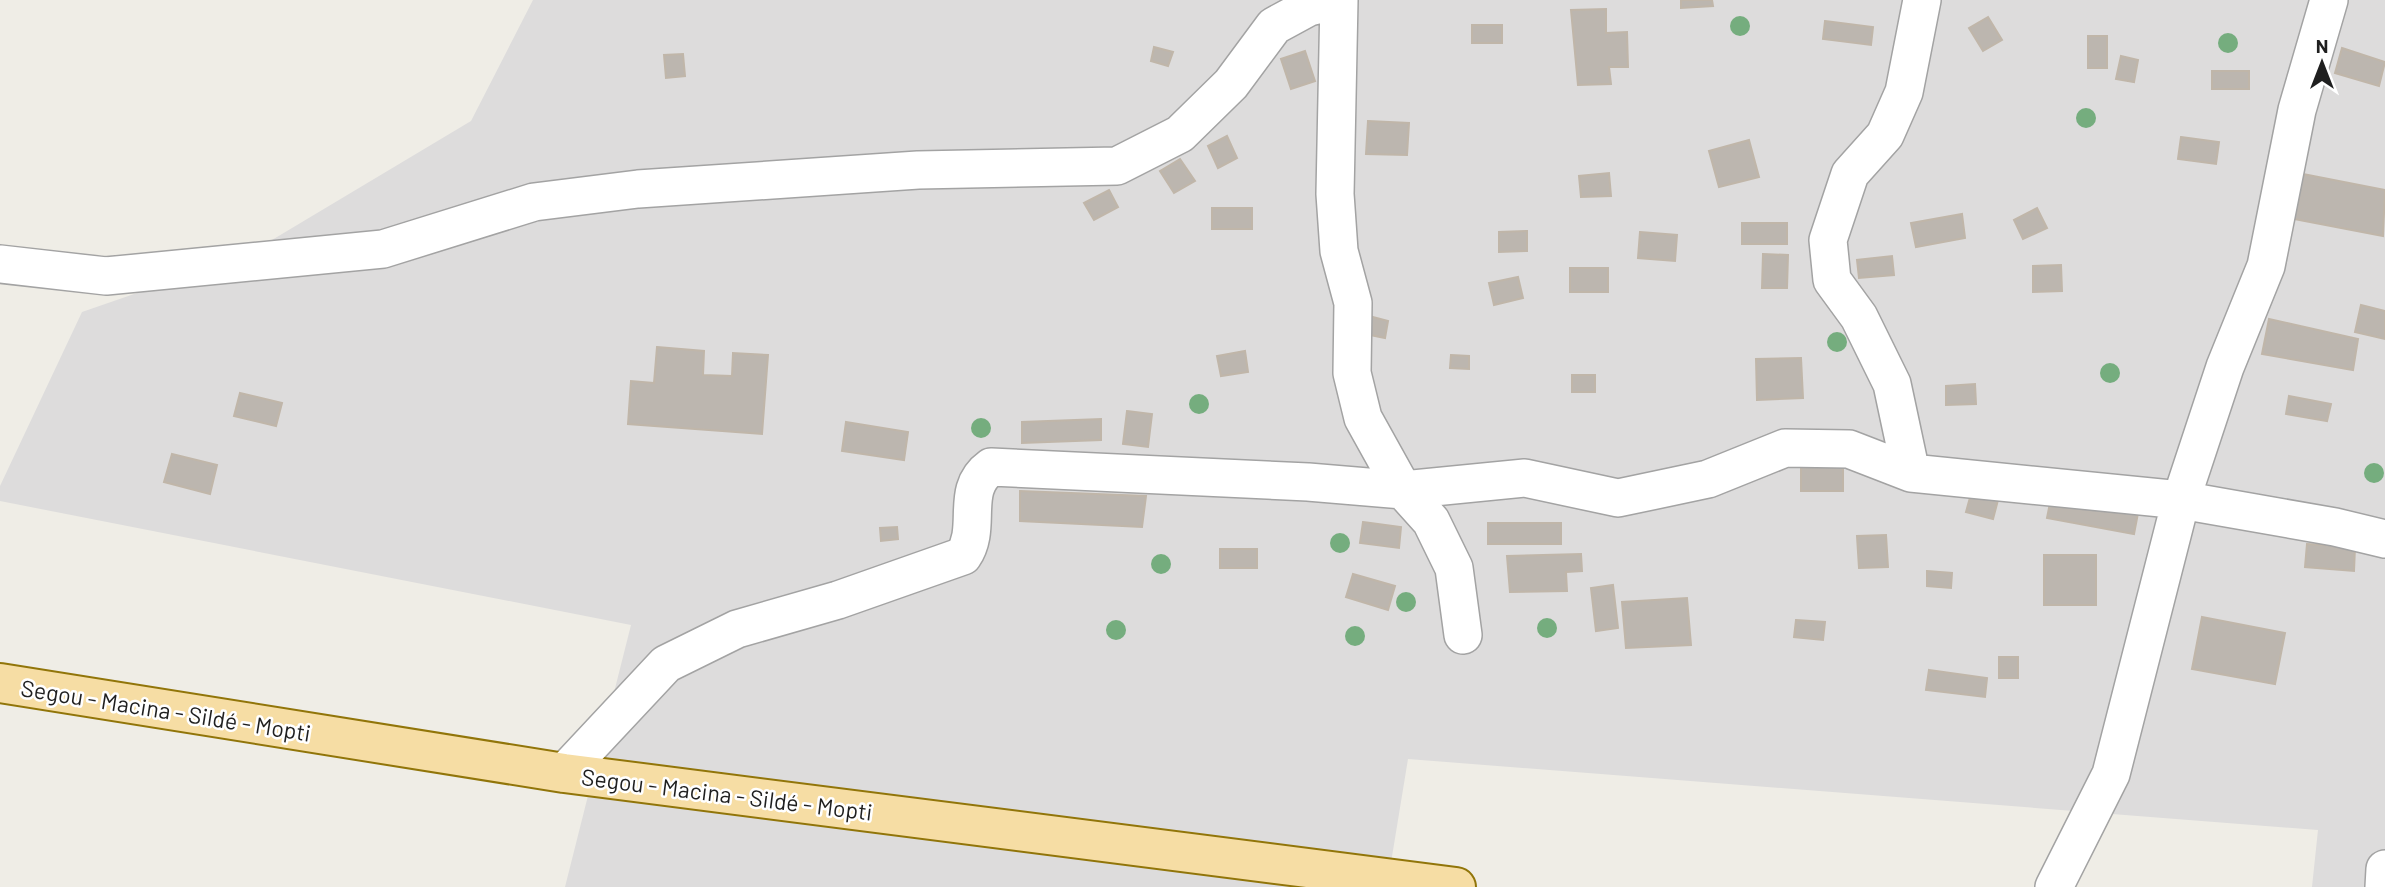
<svg xmlns="http://www.w3.org/2000/svg" width="2385" height="887" viewBox="0 0 2385 887" font-family="Barlow,sans-serif">
	<rect width="100%" height="100%" fill="#efede6"/>
	<!-- residential -->
	<path fill="#dddcdc" d="M533 0H2385V887H2312L2318 830 1408 759 1387 887H565L631 625 0 501V486L82 312 247 255 471 121Z"/>
	<!-- building -->
	<path fill="#bcb6af" stroke="#c0b6a9" stroke-width="2" d="M1681 0H1712L1713 6 1681 8Z
		M1606 9V33L1627 32 1628 67H1609L1611 84 1578 85 1571 10Z
		M1988 17 2002 40 1983 51 1969 28Z
		M1825 21 1873 27 1871 45 1823 39Z
		M1472 25H1502V43H1472Z
		M2088 36H2107V68H2088Z
		M1154 47 1173 52 1168 66 1151 61Z
		M2342 48 2385 62 2379 86 2335 73Z
		M1305 51 1315 81 1291 89 1281 59Z
		M683 54 685 76 666 78 664 55Z
		M2121 56 2138 60 2134 82 2116 79Z
		M2212 71H2249V89H2212Z
		M1368 121 1409 123 1407 155 1366 154Z
		M1227 136 1237 158 1218 168 1208 146Z
		M2181 137 2219 142 2216 164 2178 159Z
		M1749 140 1759 177 1719 187 1709 151Z
		M1180 159 1195 181 1174 193 1160 171Z
		M1609 173 1611 196 1581 197 1579 176Z
		M2303 174 2385 190 2383 236 2294 219Z
		M1109 190 1118 207 1094 220 1084 203Z
		M1212 208H1252V229H1212Z
		M2037 208 2047 228 2023 239 2014 220Z
		M1962 214 1965 238 1916 247 1911 223Z
		M1742 223H1787V244H1742Z
		M1527 231V251L1499 252V232Z
		M1640 232 1677 235 1675 261 1638 258Z
		M1763 254 1788 255 1787 288H1762Z
		M1892 256 1894 275 1859 278 1857 260Z
		M2061 265 2062 291 2033 292V266Z
		M1570 268H1608V292H1570Z
		M1518 277 1523 298 1494 305 1489 283Z
		M2361 305 2385 311V339L2355 332Z
		M1369 316 1388 321 1385 338 1365 334Z
		M2269 319 2358 339 2353 370 2262 354Z
		M657 347 704 351 703 375 732 376 733 353 768 355 762 434 628 424 631 381 654 383Z
		M1245 351 1248 372 1221 376 1217 356Z
		M1451 355 1469 356V369L1450 368Z
		M1801 358 1803 398 1757 400 1756 359Z
		M1572 375H1595V392H1572Z
		M1975 384 1976 404 1946 405V386Z
		M240 393 282 403 276 426 234 416Z
		M2289 396 2331 404 2327 421 2286 414Z
		M1127 411 1152 414 1148 447 1123 444Z
		M1101 419V440L1022 443V422Z
		M846 422 908 432 904 460 842 451Z
		M172 454 217 465 210 494 164 482Z
		M1801 466H1843V491H1801Z
		M1020 491 1146 496 1142 527 1020 521Z
		M1971 494 1998 500 1993 519 1966 512Z
		M2051 498 2138 513 2134 534 2047 518Z
		M1363 522 1401 527 1399 548 1360 543Z
		M1488 523H1561V544H1488Z
		M897 527 898 539 881 541 880 528Z
		M1886 535 1888 567 1859 568 1857 536Z
		M2307 544 2355 547 2354 571 2305 567Z
		M1220 549H1257V568H1220Z
		M1581 554 1582 571 1566 572 1567 591 1510 592 1507 556Z
		M2044 555H2096V605H2044Z
		M1927 571 1952 573 1951 588 1927 586Z
		M1353 574 1395 586 1388 610 1346 597Z
		M1613 585 1618 628 1596 631 1591 588Z
		M1687 598 1691 645 1626 648 1622 602Z
		M2202 617 2285 633 2275 684 2192 669Z
		M1796 620 1825 622 1823 640 1794 637Z
		M1999 657H2018V678H1999Z
		M1929 670 1987 678 1985 697 1926 690Z"/>
	<g fill="none" stroke-linecap="round" stroke-linejoin="round">
		<defs>
			<path id="minor" d="M1339 0 1335 194 1339 251 1353 303 1352 373 1363 418 1403 490 1431 521 1454 568 1463 635
				M0 264 106 276 383 249 534 202 638 189 918 170 1117 166 1180 134 1231 84 1274 26 1309 7 1338 0
				M1911 473 1892 384 1859 317 1832 280 1828 240 1850 174 1885 135 1904 92 1922 0
				M564 773 666 664 737 629 838 600 963 556C983 527 959 490 991 467L1308 482 1403 490 1525 478 1618 498 1708 479 1785 448 1849 449 1911 473 2181 500 2335 527 2385 539
				M2054 887 2111 774 2181 500 2225 367 2266 266 2297 110 2329 0
				M2384 887 2385 869"/>
			<path id="major" d="M0 683 564 773 1456 887"/>
		</defs>
		<!-- minor casing -->
		<use href="#minor" stroke="#a3a3a3" stroke-width="40"/>
		<!-- major casing -->
		<use href="#major" stroke="#917509" stroke-width="42"/>
		<!-- minor -->
		<use href="#minor" stroke="#fff" stroke-width="37"/>
		<!-- major -->
		<use href="#major" stroke="#f6dda4" stroke-width="38"/>
	</g>
	<!-- trees -->
	<g fill="#75ad7e">
		<circle cx="1740" cy="26" r="10"/>
		<circle cx="2228" cy="43" r="10"/>
		<circle cx="2086" cy="118" r="10"/>
		<circle cx="1837" cy="342" r="10"/>
		<circle cx="2110" cy="373" r="10"/>
		<circle cx="1199" cy="404" r="10"/>
		<circle cx="981" cy="428" r="10"/>
		<circle cx="2374" cy="473" r="10"/>
		<circle cx="1340" cy="543" r="10"/>
		<circle cx="1161" cy="564" r="10"/>
		<circle cx="1406" cy="602" r="10"/>
		<circle cx="1547" cy="628" r="10"/>
		<circle cx="1116" cy="630" r="10"/>
		<circle cx="1355" cy="636" r="10"/>
	</g>
	<g text-anchor="middle" dominant-baseline="central" stroke-width="5" stroke-linejoin="round" paint-order="stroke">
		<!-- street labels -->
		<g font-size="23" fill="#1f1f1f" stroke="#fff">
			<text transform="translate(166 710) rotate(9)">Segou - Macina - Sildé - Mopti</text>
			<text transform="translate(727 794) rotate(7)">Segou - Macina - Sildé - Mopti</text>
		</g>
	</g>
	<!-- north arrow -->
	<g transform="translate(2322 63)" stroke="#ffffff" stroke-width="5" paint-order="stroke">
	<path d="M0-5L12 26L0 18L-12 26Z" fill="#1f1f1f"/>
	<text y="-10" font-size="19" font-weight="bold" text-anchor="middle" fill="#1f1f1f">N</text>
	</g>
</svg>
